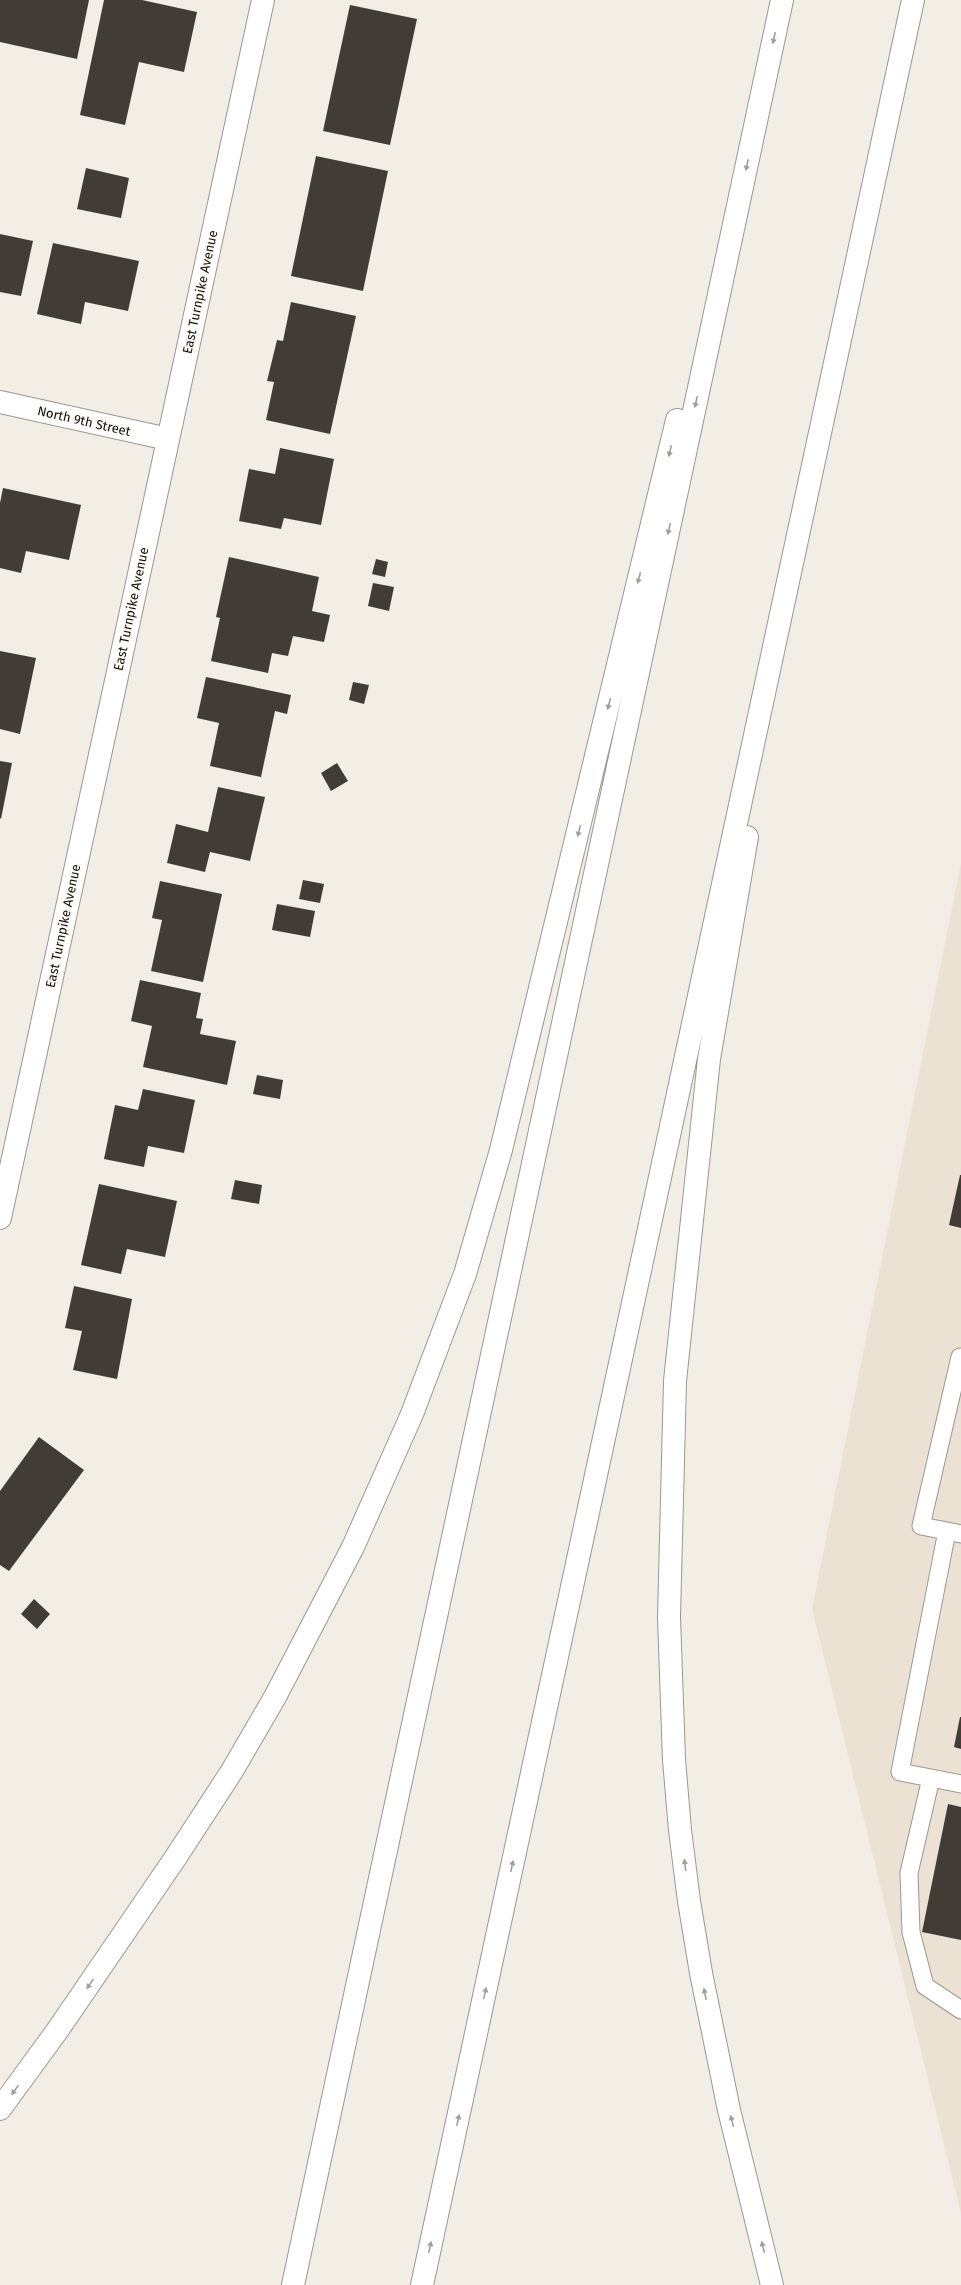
<svg xmlns="http://www.w3.org/2000/svg" width="961" height="2285" viewBox="0 0 961 2285" font-family="'Fira Sans',sans-serif">
	<rect width="100%" height="100%" fill="#f3eee5"/>
	<!-- built -->
	<path fill="#ebe2d3" d="M961 863V2213L812 1609Z"/>
	<!-- building -->
	<path fill="#413d36" d="M0 0H89L77 59 0 42Z
		M104 0H142L197 12 184 72 139 62 125 125 80 115Z
		M350 5 417 19 390 145 323 131Z
		M316 156 388 171 363 291 291 276Z
		M86 168 129 178 121 218 77 209Z
		M0 234 33 241 21 296 0 292Z
		M53 243 139 261 128 311 85 302 81 324 37 314Z
		M291 302 356 316 330 434 266 420 274 382 267 381 277 340 283 341Z
		M280 448 334 459 321 525 284 518 281 529 239 521 249 469 275 474Z
		M3 488 81 505 69 560 26 551 21 573 0 568V503Z
		M229 557 319 577 312 611 330 615 324 642 293 636 288 656 272 653 268 673 211 661 220 618 216 617Z
		M376 559 388 562 385 577 372 574Z
		M373 583 394 587 389 611 368 606Z
		M0 651 36 658 20 734 0 729Z
		M206 677 291 695 287 714 275 711 261 777 210 766 219 723 197 718Z
		M353 682 369 685 364 704 349 700Z
		M0 761 12 763 1 819 0 818Z
		M337 763 348 781 331 791 321 773Z
		M218 787 265 797 250 861 210 852 205 872 167 863 176 824 208 832Z
		M303 880 324 884 320 903 299 899Z
		M160 881 222 894 203 982 151 971 162 920 152 918Z
		M277 904 315 911 310 937 272 930Z
		M140 980 201 993 196 1018 203 1019 200 1034 236 1041 227 1085 143 1067 152 1026 131 1021Z
		M257 1075 283 1080 280 1099 253 1094Z
		M143 1089 195 1100 184 1153 148 1146 144 1167 104 1159 115 1105 138 1110Z
		M960 1175H961V1228L949 1225Z
		M235 1180 262 1185 259 1204 231 1199Z
		M99 1184 177 1201 165 1257 127 1249 121 1274 81 1265Z
		M74 1286 132 1299 117 1379 73 1370 82 1331 65 1328Z
		M39 1437 84 1470 9 1571 0 1565V1491Z
		M34 1599 50 1614 37 1629 21 1614Z
		M960 1717H961V1749L954 1747Z
		M948 1804 961 1807V1940L922 1932Z"/>
	<g fill="none" stroke-linecap="round" stroke-linejoin="round">
		<defs>
			<path id="service" d="M947 1531 921 1526 960 1357
				M961 1534 947 1531 900 1772 961 1784
				M931 1778 909 1873 911 1932 925 1986 961 2010"/>
			<path id="minor" d="M0 402 168 439"/>
			<path id="tertiary" d="M0 1218 263 0"/>
			<path id="motorway" d="M747 837 709 1059 675 1381 669 1617 674 1760 680 1830 689 1901 701 1973 729 2110 772 2285
				M0 2109 57 2031 176 1857 232 1771 275 1697 353 1547 412 1414 465 1274 501 1150 677 420
				M293 2285 782 0
				M422 2285 913 0"/>
		</defs>
		<!-- service casing -->
		<use href="#service" stroke="#9c978f" stroke-width="19"/>
		<!-- minor casing -->
		<use href="#minor" stroke="#9c978f" stroke-width="24"/>
		<!-- tertiary casing -->
		<use href="#tertiary" stroke="#9c978f" stroke-width="24"/>
		<!-- motorway casing -->
		<use href="#motorway" stroke="#9c978f" stroke-width="24"/>
		<!-- service -->
		<use href="#service" stroke="#fff" stroke-width="17"/>
		<!-- minor -->
		<use href="#minor" stroke="#fff" stroke-width="22"/>
		<!-- tertiary -->
		<use href="#tertiary" stroke="#fff" stroke-width="22"/>
		<!-- motorway -->
		<use href="#motorway" stroke="#fff" stroke-width="22"/>
	</g>
	<!-- one-way arrows -->
	<defs><path id="oneway-solid" d="M-6-.8H1V-3.2L6.5 0L1 3.2V.8H-6Z"/></defs>
	<g fill="#9f9f9d">
		<use href="#oneway-solid" transform="translate(774 38) rotate(102)"/>
		<use href="#oneway-solid" transform="translate(747 165) rotate(102)"/>
		<use href="#oneway-solid" transform="translate(696 402) rotate(102)"/>
		<use href="#oneway-solid" transform="translate(670 451) rotate(103)"/>
		<use href="#oneway-solid" transform="translate(669 529) rotate(102)"/>
		<use href="#oneway-solid" transform="translate(639 578) rotate(104)"/>
		<use href="#oneway-solid" transform="translate(609 704) rotate(104)"/>
		<use href="#oneway-solid" transform="translate(579 831) rotate(104)"/>
		<use href="#oneway-solid" transform="translate(685 1865) rotate(-97)"/>
		<use href="#oneway-solid" transform="translate(512 1866) rotate(-78)"/>
		<use href="#oneway-solid" transform="translate(90 1984) rotate(124)"/>
		<use href="#oneway-solid" transform="translate(485 1993) rotate(-78)"/>
		<use href="#oneway-solid" transform="translate(705 1994) rotate(-101)"/>
		<use href="#oneway-solid" transform="translate(15 2090) rotate(126)"/>
		<use href="#oneway-solid" transform="translate(458 2120) rotate(-78)"/>
		<use href="#oneway-solid" transform="translate(732 2121) rotate(-104)"/>
		<use href="#oneway-solid" transform="translate(430 2247) rotate(-78)"/>
		<use href="#oneway-solid" transform="translate(763 2247) rotate(-104)"/>
	</g>
	<g text-anchor="middle" dominant-baseline="central" stroke-width="4" stroke-linejoin="round" paint-order="stroke">
		<!-- street labels -->
		<g font-size="13" fill="#0f0e0b" stroke="#fefbf6">
			<text transform="translate(200 292) rotate(-78)">East Turnpike Avenue</text>
			<text transform="translate(84 421) rotate(13)">North 9th Street</text>
			<text transform="translate(131 609) rotate(-78)">East Turnpike Avenue</text>
			<text transform="translate(63 926) rotate(-78)">East Turnpike Avenue</text>
		</g>
	</g>
</svg>
